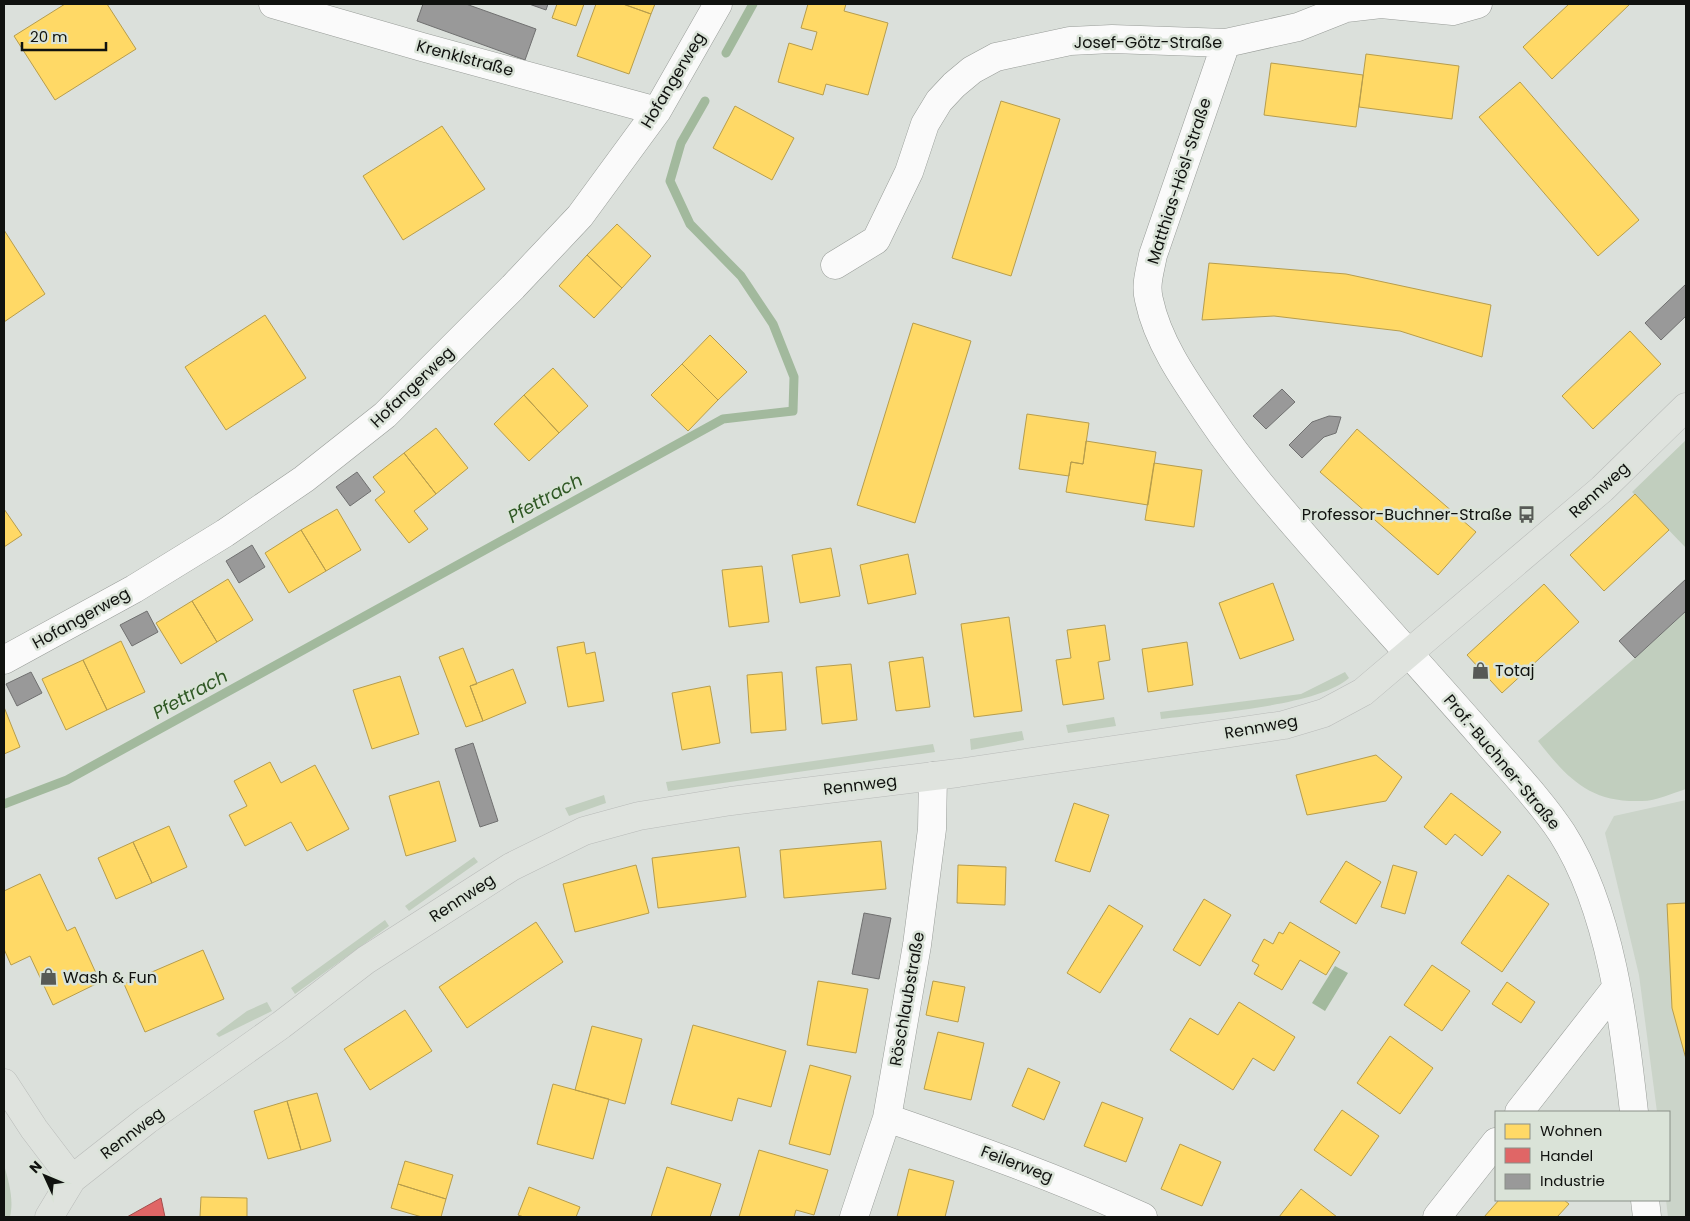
<svg xmlns="http://www.w3.org/2000/svg" width="1690" height="1221" viewBox="0 0 1690 1221" font-family="Poppins,sans-serif">
	<rect width="100%" height="100%" fill="#dbe0db"/>
	<!-- built -->
	<path fill="#cbd4c9" d="M1686 800V1217H1668L1666 1200H1669V1112H1657L1639 975 1605 833 1614 816Z"/>
	<!-- green -->
	<path fill="#c1cebe" d="M1686 440V548L1632 492Z
		M1686 611V789C1673 793 1656 801 1642 801 1590 803 1568 779 1538 741L1635 658Z
		M1345 672 1349 678C1316 707 1208 713 1161 719L1160 712 1301 694Z
		M1114 717 1116 726 1068 733 1066 725Z
		M1022 731 1024 740 971 750 970 739Z
		M933 744 935 752 668 791 666 782Z
		M604 795 606 803 569 816 565 808Z
		M474 857 478 862 409 911 405 906Z
		M385 920 389 926 295 994 291 988Z
		M267 1002 272 1011 219 1037 216 1034 247 1011Z
		M4 1165C9 1182 14 1200 10 1217H4Z"/>
	<!-- water -->
	<path fill="#a2b99d" d="M1335 966 1348 973 1325 1011 1312 1003Z"/>
	<!-- homes -->
	<path fill="#ffd966" stroke="#b79d4c" d="M65 4H107L136 49 55 100 14 36Z
		M557 4H584L576 26 552 18Z
		M596 4H623L651 14 629 74 577 56Z
		M623 4H655L651 14Z
		M808 4H846L844 11 888 23 868 95 826 84 823 95 778 82 789 43 812 50 817 32 801 28Z
		M1569 4H1630L1552 79 1523 47Z
		M1366 54 1459 66 1452 119 1359 107Z
		M1271 63 1363 75 1356 127 1264 115Z
		M1520 82 1639 220 1598 256 1479 117Z
		M1001 101 1060 119 1011 276 952 258Z
		M735 106 794 138 772 180 713 148Z
		M442 126 485 189 403 240 363 176Z
		M617 224 651 256 622 288 587 255Z
		M4 230 45 294 4 322Z
		M587 255 622 288 594 318 559 286Z
		M1209 263 1346 274 1491 305 1482 357 1400 331 1274 316 1202 320Z
		M265 315 306 378 226 430 185 367Z
		M913 323 971 341 915 523 857 505Z
		M1630 331 1661 364 1593 429 1562 396Z
		M710 335 747 372 718 400 682 364Z
		M682 364 718 400 688 431 651 395Z
		M553 368 588 406 559 433 524 395Z
		M524 395 559 433 529 461 494 424Z
		M1027 414 1089 423 1083 464 1071 462 1069 476 1019 469Z
		M436 428 468 468 436 494 404 453Z
		M1357 429 1476 532 1438 575 1320 472Z
		M1086 441 1156 452 1148 505 1066 492 1071 462 1083 464Z
		M404 453 436 494 414 511 428 529 409 543 375 500 385 492 373 477Z
		M1154 463 1202 470 1194 527 1145 520Z
		M1635 494 1669 530 1604 591 1570 555Z
		M4 509 22 535 4 547Z
		M337 509 361 550 326 571 301 530Z
		M301 530 326 571 289 593 265 553Z
		M831 548 840 596 800 603 792 555Z
		M908 554 916 594 868 604 860 565Z
		M762 566 769 622 729 627 722 570Z
		M228 579 253 620 217 642 192 601Z
		M1273 583 1294 640 1240 659 1219 603Z
		M1544 584 1579 622 1502 693 1467 655Z
		M192 601 217 642 181 664 156 623Z
		M1009 617 1022 711 974 717 961 624Z
		M1105 625 1110 660 1098 662 1104 699 1063 705 1056 660 1071 658 1067 630Z
		M121 641 145 692 107 710 83 660Z
		M584 642 586 654 595 652 604 701 568 707 557 647Z
		M1187 642 1193 685 1148 692 1142 649Z
		M463 648 477 684 470 686 483 721 466 727 439 657Z
		M923 657 930 707 896 711 889 662Z
		M83 660 107 710 66 730 42 679Z
		M851 664 857 720 822 724 816 667Z
		M513 669 526 703 483 721 470 686Z
		M782 672 786 730 751 733 747 675Z
		M400 676 419 734 372 749 353 690Z
		M710 686 720 743 682 750 672 693Z
		M4 707 20 747 4 754Z
		M1376 755 1402 777 1386 801 1307 815 1296 775Z
		M270 762 281 783 315 765 349 829 307 851 291 822 245 846 229 815 247 806 234 781Z
		M439 781 456 841 406 856 389 796Z
		M1451 793 1501 832 1482 856 1455 834 1446 845 1424 827Z
		M1074 803 1109 815 1090 872 1055 861Z
		M169 826 187 867 152 883 133 842Z
		M881 841 886 889 784 898 780 850Z
		M133 842 152 883 116 899 98 858Z
		M739 847 746 897 658 908 652 858Z
		M1346 861 1381 882 1356 924 1320 902Z
		M636 865 649 913 575 932 563 884Z
		M958 865 1006 867 1005 905 957 903Z
		M1393 865 1417 872 1405 914 1381 907Z
		M40 874 67 931 75 927 100 982 53 1005 30 956 11 965 4 949V891Z
		M1508 875 1549 904 1502 972 1461 943Z
		M1204 899 1231 915 1200 966 1173 950Z
		M1686 903V1059L1672 1008 1667 904Z
		M1109 905 1143 926 1100 993 1067 973Z
		M536 922 563 962 467 1028 439 987Z
		M1290 922 1340 952 1326 975 1300 960 1282 990 1254 974 1259 965 1252 961 1264 939 1273 944 1279 932 1283 934Z
		M203 950 224 999 145 1032 124 984Z
		M1432 965 1470 991 1442 1031 1404 1005Z
		M818 981 868 989 856 1053 807 1045Z
		M933 981 965 987 958 1022 926 1015Z
		M1507 982 1535 1002 1521 1023 1492 1004Z
		M1239 1002 1295 1037 1274 1071 1253 1058 1233 1090 1170 1050 1190 1018 1218 1035Z
		M405 1010 432 1051 370 1090 344 1049Z
		M693 1025 786 1051 771 1107 738 1098 732 1121 671 1104Z
		M592 1026 642 1039 625 1104 575 1090Z
		M938 1032 984 1043 971 1100 924 1089Z
		M1390 1036 1433 1068 1400 1114 1357 1083Z
		M810 1065 851 1076 830 1155 789 1144Z
		M1028 1068 1060 1082 1044 1120 1012 1106Z
		M553 1084 609 1099 593 1159 537 1144Z
		M317 1093 331 1141 301 1150 287 1101Z
		M287 1101 301 1150 268 1159 254 1111Z
		M1102 1102 1143 1118 1126 1162 1084 1146Z
		M1342 1110 1379 1136 1351 1176 1314 1150Z
		M1180 1144 1221 1162 1202 1206 1161 1189Z
		M759 1150 828 1170 814 1215 796 1210 794 1217H739Z
		M405 1161 453 1175 446 1199 398 1184Z
		M667 1167 721 1184 710 1217H651Z
		M909 1169 954 1181 945 1217H897Z
		M398 1184 446 1199 441 1217H422L391 1208Z
		M529 1187 580 1207 576 1217H524L518 1215Z
		M1301 1189 1337 1217H1279Z
		M201 1197 247 1198V1217H200Z
		M1499 1200H1564L1569 1204 1557 1217H1484Z"/>
	<!-- shops -->
	<path fill="#e06666" stroke="#a24d4c" d="M161 1198 165 1217H127Z"/>
	<!-- industry -->
	<path fill="#999" stroke="#707070" d="M423 4H466L536 29 525 60 417 21Z
		M529 4H548L546 10Z
		M1686 284V316L1661 340 1645 323Z
		M1282 389 1295 402 1266 429 1253 416Z
		M1329 416 1341 417 1336 433 1324 437 1302 458 1289 445 1312 422Z
		M357 472 371 491 350 506 336 487Z
		M252 545 265 567 239 583 226 561Z
		M1686 579V611L1635 658 1619 641Z
		M147 611 158 632 132 646 120 625Z
		M31 672 42 693 17 706 6 684Z
		M473 743 498 821 480 827 455 749Z
		M864 913 891 918 879 979 852 974Z"/>
	<g fill="none" stroke-linecap="round" stroke-linejoin="round">
		<!-- stream -->
		<path stroke="#a2b99d" stroke-width="9" d="M726 53 753 4
			M4 804 67 780 723 419 793 411 794 377 773 324 741 276 690 224 670 181 681 143 705 101"/>
		<defs>
			<path id="minor" d="M273 4 422 47 657 111
				M1226 43 1153 255C1150 271 1145 285 1149 300 1158 343 1186 382 1210 417 1247 472 1291 521 1335 571 1384 626 1433 680 1481 735 1508 767 1539 798 1562 833 1611 910 1624 1023 1634 1112
				M835 265 876 240 909 172 925 124 939 101 954 85 972 70 996 57 1070 41 1112 39 1226 43 1298 27 1346 8 1381 4 1453 11 1478 4
				M4 660 134 589 225 533 304 479 385 415 513 287 580 216 657 111 718 4
				M1519 1112 1616 988
				M887 1118C974 1148 1060 1179 1143 1217
				M1645 1200 1647 1217
				M854 1217 887 1118 917 945 932 829 933 776
				M1437 1217 1496 1142"/>
			<path id="major" d="M4 1083 34 1129 72 1179
				M49 1217 72 1179 147 1120 281 1025 366 960 511 867 584 831 639 816 731 801 958 773 1284 725 1324 713 1363 692 1602 489 1686 407"/>
		</defs>
		<!-- minor casing -->
		<use href="#minor" stroke="#989c98" stroke-width="29"/>
		<!-- major casing -->
		<use href="#major" stroke="#b9bbb9" stroke-width="29"/>
		<!-- minor -->
		<use href="#minor" stroke="#fafafa" stroke-width="28"/>
		<!-- major -->
		<use href="#major" stroke="#dfe3de" stroke-width="28"/>
	</g>
	<!-- icons -->
	<defs>
		<symbol id="bus-bare" viewBox="-9 -9 18 18"><path d="M-5-6H5V4H4V6H2V4H-2V6H-4V4H-5ZM-3.5-4V0h7V-4ZM-3.5 1.2v1.5H-2V1.2ZM2 1.2v1.5H3.5V1.2Z" fill="#575a56" stroke="#dae3d8" stroke-width="2.5" paint-order="stroke"/></symbol>
		<symbol id="shop-bare" viewBox="-9 -9 18 18"><path d="M-5-2.5h2.3a2.7 3.5 0 0 1 5.4 0H5L5.5 6h-11ZM-1.5-2.5h3a1.5 2.3 0 0 0-3 0Z" fill="#575a56" stroke="#dae3d8" stroke-width="2.5" paint-order="stroke"/></symbol>
	</defs>
	<g fill-rule="evenodd">
		<use href="#bus-bare" x="1514" y="502" width="25" height="25"/>
		<use href="#shop-bare" x="1468" y="658" width="25" height="25"/>
		<use href="#shop-bare" x="36" y="964" width="25" height="25"/>
	</g>
	<g text-anchor="middle" dominant-baseline="central" stroke-width="5" stroke-linejoin="round" paint-order="stroke">
		<!-- street labels -->
		<g font-size="16" fill="#10120f" stroke="#dae3d8">
			<text x="1148" y="42">Josef-Götz-Straße</text>
			<text transform="translate(465 58) rotate(15)">Krenklstraße</text>
			<text transform="translate(673 80) rotate(-59)">Hofangerweg</text>
			<text transform="translate(1179 181) rotate(-72)">Matthias-Hösl-Straße</text>
			<text transform="translate(412 387) rotate(-44)">Hofangerweg</text>
			<text transform="translate(1599 490) rotate(-42)">Rennweg</text>
			<text transform="translate(81 618) rotate(-29)">Hofangerweg</text>
			<text transform="translate(1261 727) rotate(-10)">Rennweg</text>
			<text transform="translate(1502 762) rotate(50)">Prof.-Buchner-Straße</text>
			<text transform="translate(860 785) rotate(-7)">Rennweg</text>
			<text transform="translate(462 898) rotate(-33)">Rennweg</text>
			<text transform="translate(907 999) rotate(-80)">Röschlaubstraße</text>
			<text transform="translate(132 1133) rotate(-37)">Rennweg</text>
			<text transform="translate(1017 1164) rotate(21)">Feilerweg</text>
		</g>
		<!-- poi labels -->
		<g font-size="16" fill="#10120f" stroke="#dae3d8" text-anchor="start">
			<text x="1512" y="514" text-anchor="end">Professor-Buchner-Straße</text>
			<text x="1495" y="670">Totaj</text>
			<text x="63" y="977">Wash &amp; Fun</text>
		</g>
		<!-- water labels -->
		<g font-size="18" font-style="italic" fill="#2f5824" stroke="#dae3d8">
			<text transform="translate(545 498) rotate(-29)">Pfettrach</text>
			<text transform="translate(190 694) rotate(-29)">Pfettrach</text>
		</g>
	</g>
	<!-- border -->
	<rect width="1690" height="1221" fill="none" stroke="#10120f" stroke-width="10"/>
	<!-- legend -->
	<rect x="1495" y="1111" width="175" height="90" fill="#dae3d8" stroke="#898f88"/>
	<rect x="1505" y="1124" width="25" height="15" fill="#ffd966" stroke="#898f88"/>
	<text x="1540" y="1136" font-size="15" fill="#10120f">Wohnen</text>
	<rect x="1505" y="1148" width="25" height="15" fill="#e06666" stroke="#898f88"/>
	<text x="1540" y="1161" font-size="15" fill="#10120f">Handel</text>
	<rect x="1505" y="1174" width="25" height="15" fill="#999999" stroke="#898f88"/>
	<text x="1540" y="1186" font-size="15" fill="#10120f">Industrie</text>
	<!-- north arrow -->
	<g transform="translate(45 1176) rotate(314)" stroke="#dae3d8" stroke-width="4" paint-order="stroke">
	<path d="M0-4L9 19L0 12L-9 19Z" fill="#10120f"/>
	<text y="-8" font-size="14" font-weight="bold" text-anchor="middle" fill="#10120f">N</text>
	</g>
	<!-- scale -->
	<path d="M22 42v8h84v-8" fill="none" stroke="#10120f" stroke-width="2.5"/>
	<text x="30" y="42" font-size="15" fill="#10120f" stroke="#dae3d8" stroke-width="4" paint-order="stroke">20 m</text>
</svg>
